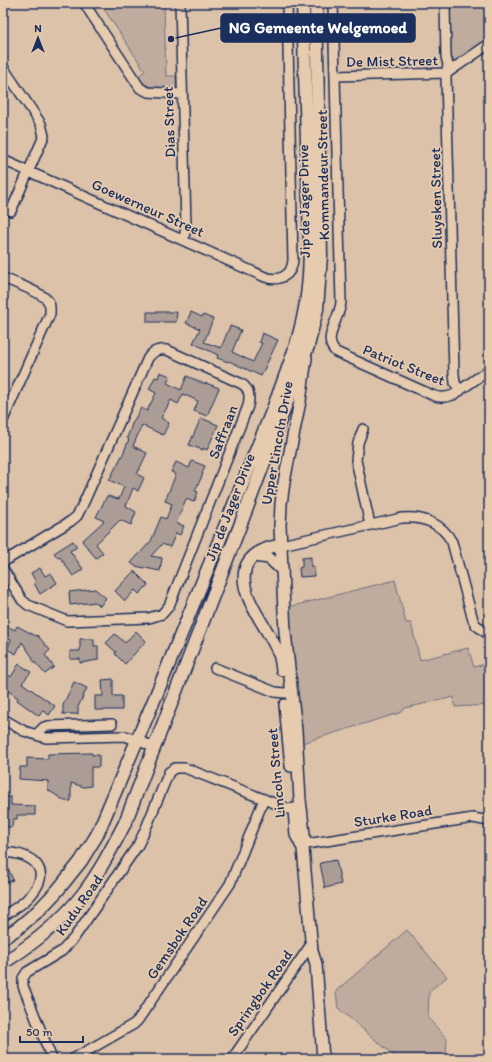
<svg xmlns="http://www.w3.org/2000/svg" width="492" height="1062" viewBox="0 0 492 1062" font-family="Itim,sans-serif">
	<rect width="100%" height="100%" fill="#dbc2a9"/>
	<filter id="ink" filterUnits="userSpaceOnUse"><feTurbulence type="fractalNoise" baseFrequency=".025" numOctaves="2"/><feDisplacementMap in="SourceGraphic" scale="8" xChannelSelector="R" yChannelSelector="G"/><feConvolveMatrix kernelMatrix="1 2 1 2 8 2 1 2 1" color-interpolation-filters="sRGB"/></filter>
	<g filter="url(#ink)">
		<!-- green -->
		<path fill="#bfac9e" stroke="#6d6e7e" d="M100 3H164L166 76H176V88C157 88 150 93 138 76L145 71Z
			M448 3H489V40L459 60H454L450 56Z
			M395 580 406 623H411L420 660 468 648 474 667 489 663V705L455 707 454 697 405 708 402 712 302 743 289 607Z
			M407 930 447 977 429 991 428 1018 447 1039 446 1055 442 1059H398L338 1008 336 991Z"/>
		<!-- building -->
		<path fill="#ab9d96" stroke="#1b2f5e" d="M147 312H177L176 322H147Z
			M191 312 202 317 203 315 213 319 204 342 221 348 230 326 241 330 232 352 253 362 262 343 259 342 262 333 278 340 261 376 229 361 228 362 217 358 218 355 193 343 200 329 186 323Z
			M160 372 170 376 167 383 181 390 187 376 205 384 206 383 219 388 207 416 194 411 198 401 183 394 178 404 171 400 161 418 169 423 163 435 142 425 133 446 147 453 137 474 144 478 138 491 133 488 126 506 136 512 131 525 120 520 96 544 103 553 96 558 82 541 104 521 96 517 107 496 119 499 124 487 109 480 123 454 129 439 127 438 132 424 141 408 147 411 156 393 149 389 155 377 158 378Z
			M201 418 218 425 207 450 203 448V450L189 445Z
			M192 461 205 466 202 474H203L195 491 198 492 194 502 186 499 176 523 184 526 180 535 176 533 170 547 162 544 151 556 162 558 160 571 135 566 131 563 151 541 161 517 166 519 172 504 165 501 176 474 171 472 176 462 189 468Z
			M73 541 77 547 70 551 83 569 73 576 60 557 58 558 54 553Z
			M311 557V567H314V576L300 577 299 568 302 567V558Z
			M40 568 45 576 51 573 57 583 40 594 34 583 36 582 31 573Z
			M134 571 148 585 139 594 135 590 125 601 115 591Z
			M95 589 106 598 100 606 96 602 70 605 69 592Z
			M3 624 15 630 17 626 36 636 37 635 50 650 45 655 54 667 45 674 32 659 33 658 22 642 16 654 7 649 11 640 3 636Z
			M136 631 146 641 125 664 115 654 116 652 106 643 115 634 125 643Z
			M80 639H94V646H98V660L80 663V659H70V651H80Z
			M19 664 31 672 22 683 55 706 49 715 43 710 39 716 17 700 18 698 3 687V671L11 677Z
			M113 679V696H122V710H95V696H103L102 680Z
			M74 682 87 688 78 707V714H63V705Z
			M92 753V755H99V767H91V786L84 787 71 783V801H65L48 790V781L19 779 20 767H27V758L48 759V754Z
			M3 797H11V805L35 806V815H17V819H13L12 827H3Z
			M3 858H4L13 880 3 884Z
			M336 860 341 884 325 888 320 863Z"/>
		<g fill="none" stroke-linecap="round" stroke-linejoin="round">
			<defs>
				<path id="minor" d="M84 3 140 88 148 92 182 94
					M180 3 186 226 184 240
					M333 3 341 302C340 319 321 339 336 352L432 395C440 398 445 398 453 395L489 370
					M445 3 446 57 448 65 446 77 454 374 455 383 460 391
					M3 67 41 124 44 136 11 211
					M335 76 447 73 489 44
					M3 160 265 277C279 282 292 276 293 260L287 3
					M3 278C13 282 43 293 48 301 51 305 50 309 50 314L3 420
					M363 429 358 443 356 460 370 525
					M281 545 402 518C422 516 442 523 452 542L473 620 476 625 489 635
					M3 562 71 521 77 516 84 502 148 358C153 351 158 349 167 350L242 384C250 389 250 397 248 406L169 606 162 614 149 618 67 621 28 605 22 600 3 569
					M215 668 275 692 284 693 292 692
					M3 719 24 731 46 738 125 736 155 747
					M36 735 44 727 48 726 112 724
					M300 845 473 818 489 821
					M3 852C36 854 55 872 26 900 20 906 11 911 3 916
					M52 1059 23 986V978L27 972 62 951 74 938 138 845 146 828 169 772 175 768H185L289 809 299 808
					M73 1059 134 1024 138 1020 230 884 264 799
					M232 1059 312 943"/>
				<path id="tertiary" d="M306 358 300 401 284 482 281 504 280 526 285 632 296 731 300 800 304 834 305 844 303 848 312 951 316 964 323 1059
					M281 545C268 547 254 552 247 564 234 592 268 627 278 652 281 658 281 664 282 670
					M254 556 269 558 282 570
					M285 705 291 766
					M294 809 296 835 303 848"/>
				<path id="secondary" d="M3 938 18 928 38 911 57 891 81 861 97 835 157 693 273 409C285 376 299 343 305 308 313 267 309 218 308 175 306 118 305 60 303 3
					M3 963C33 944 61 922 82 895 99 873 112 848 125 823L248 505 308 346 317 309 321 256 316 3"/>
			</defs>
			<!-- minor casing -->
			<use href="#minor" stroke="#1b2f5e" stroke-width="12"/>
			<!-- tertiary casing -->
			<use href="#tertiary" stroke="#1b2f5e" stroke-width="14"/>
			<!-- secondary casing -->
			<use href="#secondary" stroke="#1b2f5e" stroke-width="15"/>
			<!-- minor -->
			<use href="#minor" stroke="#e7cbae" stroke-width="9"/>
			<!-- tertiary -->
			<use href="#tertiary" stroke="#e7cbae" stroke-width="11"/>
			<!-- secondary -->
			<use href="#secondary" stroke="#e7cbae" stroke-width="12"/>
		</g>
	</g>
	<g text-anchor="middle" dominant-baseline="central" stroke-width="3.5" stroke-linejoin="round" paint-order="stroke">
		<!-- street labels -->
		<g font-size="15" fill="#1b2f5e" stroke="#e7cbae">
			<text transform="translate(392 61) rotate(-1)">De Mist Street</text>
			<text transform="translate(169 122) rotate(-92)">Dias Street</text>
			<text transform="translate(323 175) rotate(-91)">Kommandeur Street</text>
			<text transform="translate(436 198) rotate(-91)">Sluysken Street</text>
			<text transform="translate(304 201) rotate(-91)">Jip de Jager Drive</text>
			<text transform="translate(148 208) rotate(24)">Goewerneur Street</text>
			<text transform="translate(404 365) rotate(22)">Patriot Street</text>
			<text transform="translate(223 432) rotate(-69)">Saffraan</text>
			<text transform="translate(277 443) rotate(-80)">Upper Lincoln Drive</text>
			<text transform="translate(230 507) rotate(-69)">Jip de Jager Drive</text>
			<text transform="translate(276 773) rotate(-95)">Lincoln Street</text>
			<text transform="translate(393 816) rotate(-9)">Sturke Road</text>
			<text transform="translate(79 905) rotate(-55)">Kudu Road</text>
			<text transform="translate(177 938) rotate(-56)">Gemsbok Road</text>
			<text transform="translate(260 993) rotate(-55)">Springbok Road</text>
		</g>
	</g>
	<!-- callouts -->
	<path fill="none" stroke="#1b2f5e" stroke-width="1.5" d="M171 39L221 28"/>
	<circle fill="#1b2f5e" stroke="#e7cbae" stroke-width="1.5" cx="171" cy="39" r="4"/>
	<rect fill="#1b2f5e" stroke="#1b2f5e" stroke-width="1.5" x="221" y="14" width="194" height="28" rx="4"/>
	<g font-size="16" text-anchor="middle" font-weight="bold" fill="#fff">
		<text x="318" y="33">NG Gemeente Welgemoed</text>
	</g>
	<!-- margin -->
	<rect width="492" height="1062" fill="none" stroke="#e7cbae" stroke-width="16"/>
	<rect x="8" y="8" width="476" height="1046" fill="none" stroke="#1b2f5e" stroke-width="1.5" filter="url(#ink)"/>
	<!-- north arrow -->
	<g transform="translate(38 38)" stroke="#e7cbae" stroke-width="3" paint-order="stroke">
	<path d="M0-3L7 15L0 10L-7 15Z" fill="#1b2f5e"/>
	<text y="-6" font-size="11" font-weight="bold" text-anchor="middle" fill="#1b2f5e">N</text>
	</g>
	<!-- scale -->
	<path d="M20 1036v6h63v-6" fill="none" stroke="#1b2f5e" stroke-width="2"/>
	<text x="26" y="1036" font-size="12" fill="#1b2f5e" stroke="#e7cbae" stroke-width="3" paint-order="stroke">50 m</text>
</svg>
